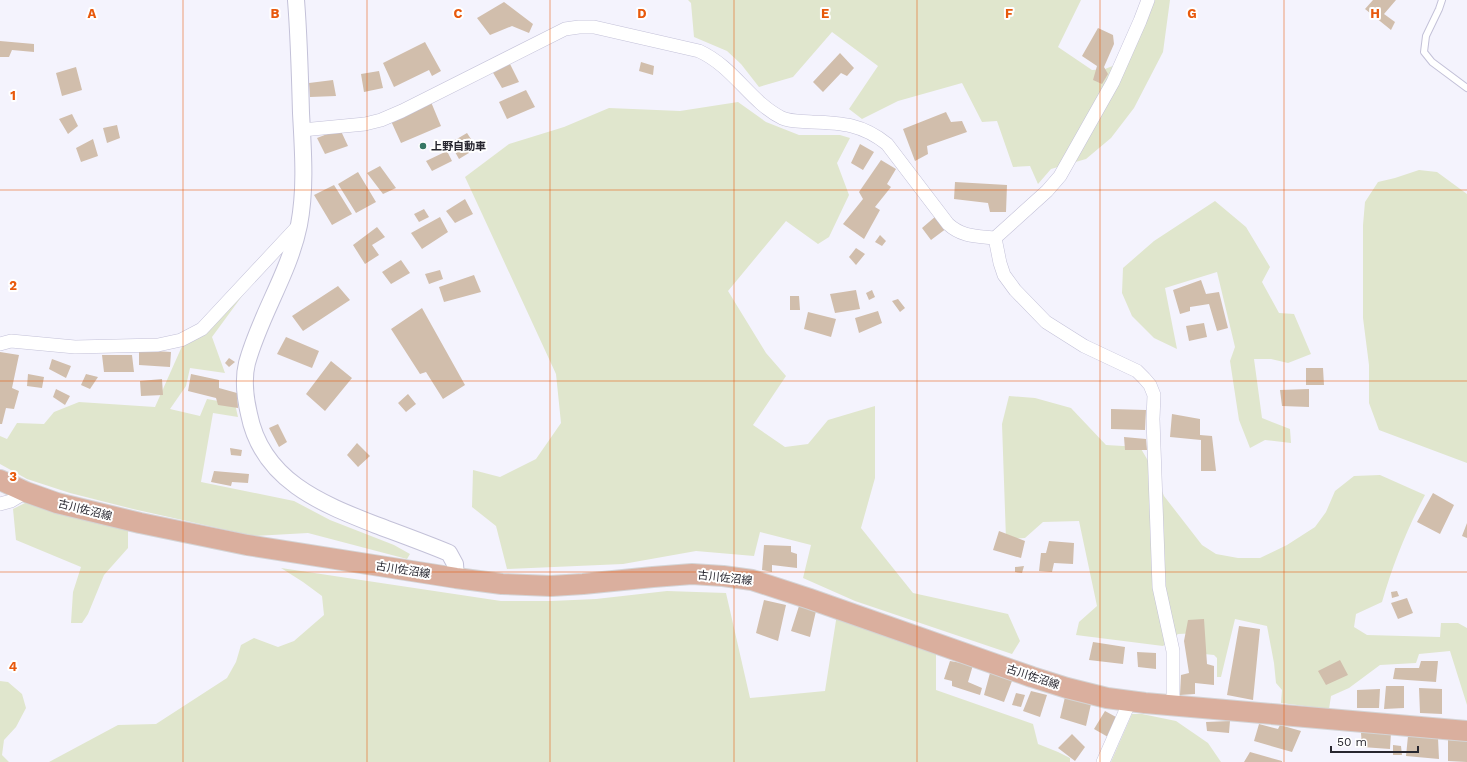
<svg xmlns="http://www.w3.org/2000/svg" width="1467" height="762" viewBox="0 0 1467 762" font-family="'Work Sans','Noto Sans JP',sans-serif">
	<rect width="100%" height="100%" fill="#f4f3fd"/>
	<!-- green -->
	<path fill="#e0e6cd" d="M688 0H1081L1058 47 1092 70 1105 69 1130 59 1149 15 1154 0H1170L1163 52 1134 108 1111 138 1086 159 1051 169 1038 184 1030 166 1013 167 997 121 982 122 962 83 898 101 862 119 849 109 878 66 832 32 793 77 759 87 741 64 727 51 694 37 691 3Z
		M738 102 766 122 799 135H840L850 138 837 163 849 195 829 237 818 244 786 221 728 291 766 353 786 376 753 425 785 447 808 444 828 420 875 406V478L861 528 913 593 1008 614 1020 641 1012 654 855 601 803 578 811 545 760 532 754 556 696 551 623 564 507 569 496 526 472 507 473 470 500 477 536 459 561 423 556 374 465 177 509 144 564 127 609 108 680 111Z
		M1419 170 1437 172 1467 194V463L1379 430 1369 403V365L1363 318V225L1365 202 1378 182 1395 178Z
		M1215 201 1246 227 1270 267 1262 282 1279 313 1294 314 1311 354 1288 363 1271 359H1254L1262 418 1290 429 1291 443 1265 440 1250 448 1239 420 1230 361 1235 347 1217 272 1165 288 1177 349 1154 338 1132 316 1122 293 1123 268 1154 241Z
		M245 292 212 337 225 373 190 368 186 386 170 409 200 416 207 399 235 404 238 417 213 413 201 482 294 501 330 520 394 545 410 554 407 559 308 533 254 536 133 509 70 493 27 479 0 464V436L7 439 17 423 44 424 54 412 79 402 155 407 183 344Z
		M1009 396 1035 398 1071 408 1106 445 1140 447 1154 471 1164 496 1202 545 1216 554 1238 558H1260L1287 545 1315 527 1326 512 1335 491 1354 476 1380 475 1425 495C1407 529 1393 564 1382 602L1356 614 1354 627 1367 635 1440 637 1441 623H1458L1467 628V705L1450 651 1419 654 1416 663 1380 665 1349 688 1331 696 1329 709 1281 703 1282 690 1276 683 1274 663 1267 626 1235 619 1221 677H1217V658L1214 655 1204 654 1201 633 1178 634 1163 646 1076 635 1079 622 1097 606 1079 521 1043 522 1025 538 1006 539 1002 424Z
		M27 502 128 530V548L104 575 88 614 82 623H71L73 592 81 567 16 540 13 509Z
		M281 568 501 601H551L596 599 667 591 726 593 750 698 825 691 837 614 936 654V690L1033 724 1038 744 1058 752 1070 758V762H49L118 725 156 724 227 678 236 662 241 645 254 638 278 647 294 641 324 615 322 596 303 582Z
		M0 681 8 682 22 694 26 708 16 727 4 740 2 755 9 762H0Z
		M1132 714H1142L1176 721 1208 743 1221 762H1111Z"/>
	<!-- building -->
	<path fill="#d1beac" d="M1373 0H1396L1384 14 1395 22 1391 30 1365 9Z
		M504 2 533 24 529 33 512 26 490 35 477 18Z
		M1098 28 1113 35 1114 44 1104 67 1108 74 1102 84 1093 80 1097 66 1082 56Z
		M0 41 34 44V52L12 50 9 57H0Z
		M425 42 441 71 432 76 429 70 394 87 383 63Z
		M840 53 854 68 847 76 841 73 823 92 813 82Z
		M509 62 519 82 502 88 492 71Z
		M641 62 654 66 653 75 639 71Z
		M76 67 82 90 62 96 56 73Z
		M379 71 383 88 364 92 361 74Z
		M333 80 336 96 310 97 309 83Z
		M526 90 535 107 507 119 499 102Z
		M431 102 441 126 401 143 391 121Z
		M946 112 951 122 962 121 967 132 927 146 928 154 915 161 903 129Z
		M72 114 78 126 68 134 59 119Z
		M117 125 120 138 107 143 103 128Z
		M340 129 348 146 325 154 317 138Z
		M467 133 477 148 459 159 450 143Z
		M93 139 98 156 81 162 76 148Z
		M860 144 874 152 863 170 851 163Z
		M447 151 452 161 432 171 426 161Z
		M881 160 896 169 887 184 891 187 875 207 880 210 864 239 843 224 863 199 859 192Z
		M380 166 396 188 383 194 367 173Z
		M358 172 376 202 356 213 338 184Z
		M955 182 1007 185 1006 212H990L988 203 954 199Z
		M334 185 352 214 332 225 314 195Z
		M465 199 473 214 455 223 446 211Z
		M424 209 429 217 419 222 414 214Z
		M936 216 947 228 931 240 922 228Z
		M440 217 448 232 422 249 411 233Z
		M377 227 385 237 372 245 379 255 365 264 353 245Z
		M880 235 886 241 882 246 875 242Z
		M856 248 865 254 856 265 849 257Z
		M401 260 410 273 391 284 382 272Z
		M440 270 443 279 429 284 425 274Z
		M474 275 481 292 444 302 439 287Z
		M1201 280 1206 294 1219 292 1228 328 1217 331 1209 304 1190 307V311L1180 314 1173 290Z
		M338 286 350 300 303 331 292 316Z
		M856 290 860 309 835 313 830 294Z
		M872 290 875 297 869 300 866 293Z
		M790 296H799L800 310H790Z
		M898 299 905 308 900 312 892 301Z
		M422 308 465 385 443 399 426 372 420 374 391 329Z
		M878 311 882 323 859 333 855 318Z
		M808 312 836 319 831 337 804 329Z
		M1204 323 1207 337 1189 341 1186 326Z
		M286 337 319 351 312 368 277 354Z
		M139 350 171 352 170 367 139 365Z
		M0 352 19 355 12 388 19 391 14 409 6 408 2 424H0Z
		M102 355H132L134 372H104Z
		M229 358 235 362 229 367 225 363Z
		M52 359 71 366 66 378 49 369Z
		M331 361 352 378 325 411 306 394Z
		M1306 368H1323L1324 385H1306Z
		M28 374 44 377 42 388 27 386Z
		M86 374 98 377 90 389 81 385Z
		M191 374 219 380V388L237 393 238 408 218 405 216 398 188 391Z
		M162 379 163 395 141 396 140 381Z
		M56 389 70 396 65 405 53 397Z
		M1309 389V407L1282 406 1280 390Z
		M408 394 416 404 406 412 398 403Z
		M1111 409 1146 410 1145 430 1111 429Z
		M1172 414 1200 419V435L1212 436 1216 471H1201V440L1170 437Z
		M278 424 287 442 279 447 269 428Z
		M1124 437 1146 439 1147 450H1125Z
		M357 443 370 456 358 467 347 455Z
		M230 448 242 450 241 456 231 455Z
		M214 471 249 474 248 483 232 482 231 486 211 482Z
		M1433 493 1454 505 1440 534 1417 522Z
		M1467 523V538L1462 536Z
		M999 531 1025 541 1021 558 993 550Z
		M1049 541 1074 543 1073 564 1054 563 1052 572 1039 571 1041 553H1046Z
		M764 545 791 546V552L797 554V568L772 565V572L762 570Z
		M1024 566 1022 573 1015 572V567Z
		M1397 591 1399 596 1392 598 1391 592Z
		M1407 598 1413 613 1398 619 1391 603Z
		M764 600 786 605 778 641 756 633Z
		M799 606 816 611 810 637 791 631Z
		M1204 619 1207 664 1214 666V685L1195 683V694L1180 695 1181 675 1189 673 1184 641 1188 620Z
		M1239 626 1260 629 1253 700 1227 695Z
		M1093 642 1125 647 1123 664 1089 660Z
		M1137 652 1156 653V669L1138 667Z
		M1340 660 1348 675 1326 685 1318 671Z
		M950 661 973 665 968 682 982 688 980 695 952 686V681L944 679Z
		M1421 661H1438L1436 682 1393 679 1395 668H1419Z
		M990 673 1012 681 1004 702 984 695Z
		M1386 686H1404V708L1384 709Z
		M1419 688 1442 689V714L1420 713Z
		M1380 689 1379 708H1357V690Z
		M1031 691 1047 695 1040 717 1023 711Z
		M1016 693 1025 695 1021 707 1012 705Z
		M1065 697 1091 704 1086 726 1060 718Z
		M1105 711 1116 717 1108 737 1094 729Z
		M1230 721 1229 733 1207 731 1206 722Z
		M1259 724 1278 729 1280 725 1301 731 1292 752 1254 741Z
		M1391 732 1390 749 1362 747 1361 733Z
		M1072 734 1085 747 1075 761 1058 748Z
		M1408 736 1438 738 1439 759 1406 756Z
		M1448 740 1467 741V762L1448 761Z
		M1393 745 1401 746 1402 755H1393Z
		M1250 752 1282 761V762H1244Z"/>
	<g fill="none" stroke-linecap="round" stroke-linejoin="round">
		<defs>
			<path id="service" d="M1442 0 1439 9 1426 36 1424 52 1432 62 1467 88"/>
			<path id="minor" d="M302 130 365 124 381 120 402 111 565 29 579 27H594L699 51C734 67 750 102 782 118 791 122 802 121 812 122 842 123 862 124 887 144L948 224C962 237 977 236 995 238L1047 191 1060 176 1113 82 1140 21 1148 0
				M995 238 1000 263 1004 275 1015 290 1046 322 1084 346 1137 371 1144 378 1150 385 1154 395 1153 419 1159 587 1173 651V705
				M0 344 11 341 75 347 158 345 181 340 202 329 299 225
				M0 504 11 501 26 492
				M1103 762 1130 701"/>
			<path id="tertiary" d="M296 0C299 37 300 75 301 113 303 150 306 189 299 225 289 274 260 315 247 363 243 379 245 397 249 414 262 480 320 503 376 525 400 534 425 543 449 553L455 564 456 578"/>
			<path id="primary" d="M0 480 26 492 57 503 140 523 247 545 456 578 502 584 551 586 583 584 653 577 692 574 723 576 752 580 810 599 1032 677 1067 688 1107 698 1145 703 1467 731"/>
		</defs>
		<!-- service casing -->
		<use href="#service" stroke="#c3c1d8" stroke-width="8"/>
		<!-- minor casing -->
		<use href="#minor" stroke="#c3c1d8" stroke-width="14"/>
		<!-- tertiary casing -->
		<use href="#tertiary" stroke="#c3c1d8" stroke-width="18"/>
		<!-- primary casing -->
		<use href="#primary" stroke="#d4d4d5" stroke-width="22"/>
		<!-- service -->
		<use href="#service" stroke="#fff" stroke-width="6"/>
		<!-- minor -->
		<use href="#minor" stroke="#fff" stroke-width="13"/>
		<!-- tertiary -->
		<use href="#tertiary" stroke="#fff" stroke-width="16"/>
		<!-- primary -->
		<use href="#primary" stroke="#daaf9e" stroke-width="20"/>
	</g>
	<!-- grid -->
	<path fill="none" stroke="#e8590c" stroke-width="1" stroke-opacity="0.55" d="M183 0V762M367 0V762M550 0V762M734 0V762M917 0V762M1100 0V762M1284 0V762M0 190H1467M0 381H1467M0 572H1467"/>
	<!-- markers -->
	<circle fill="#367664" stroke="#fff" stroke-width="1.5" cx="423" cy="146" r="4"/>
	<g text-anchor="middle" dominant-baseline="central" stroke-width="4" stroke-linejoin="round" paint-order="stroke">
		<!-- poi labels -->
		<g font-size="11" font-weight="bold" fill="#27262f" stroke="#fff" text-anchor="start">
			<text x="431" y="146">上野自動車</text>
		</g>
		<!-- street labels -->
		<g font-size="11" fill="#27262f" stroke="#fff">
			<text transform="translate(85 510) rotate(14)">古川佐沼線</text>
			<text transform="translate(403 570) rotate(9)">古川佐沼線</text>
			<text transform="translate(725 578) rotate(6)">古川佐沼線</text>
			<text transform="translate(1033 677) rotate(18)">古川佐沼線</text>
		</g>
	</g>
	<g font-size="13" text-anchor="middle" font-weight="bold" fill="#e8590c" stroke="#fff" stroke-width="4" stroke-linejoin="round" paint-order="stroke">
		<text x="92" y="18">A</text>
		<text x="275" y="18">B</text>
		<text x="458" y="18">C</text>
		<text x="642" y="18">D</text>
		<text x="825" y="18">E</text>
		<text x="1009" y="18">F</text>
		<text x="1192" y="18">G</text>
		<text x="1375" y="18">H</text>
		<text x="13" y="100">1</text>
		<text x="13" y="290">2</text>
		<text x="13" y="481">3</text>
		<text x="13" y="671">4</text>
	</g>
	<!-- scale -->
	<path d="M1331 746v6h87v-6" fill="none" stroke="#27262f" stroke-width="2"/>
	<text x="1337" y="746" font-size="12" fill="#27262f" stroke="#ffffff" stroke-width="3" paint-order="stroke">50 m</text>
</svg>
